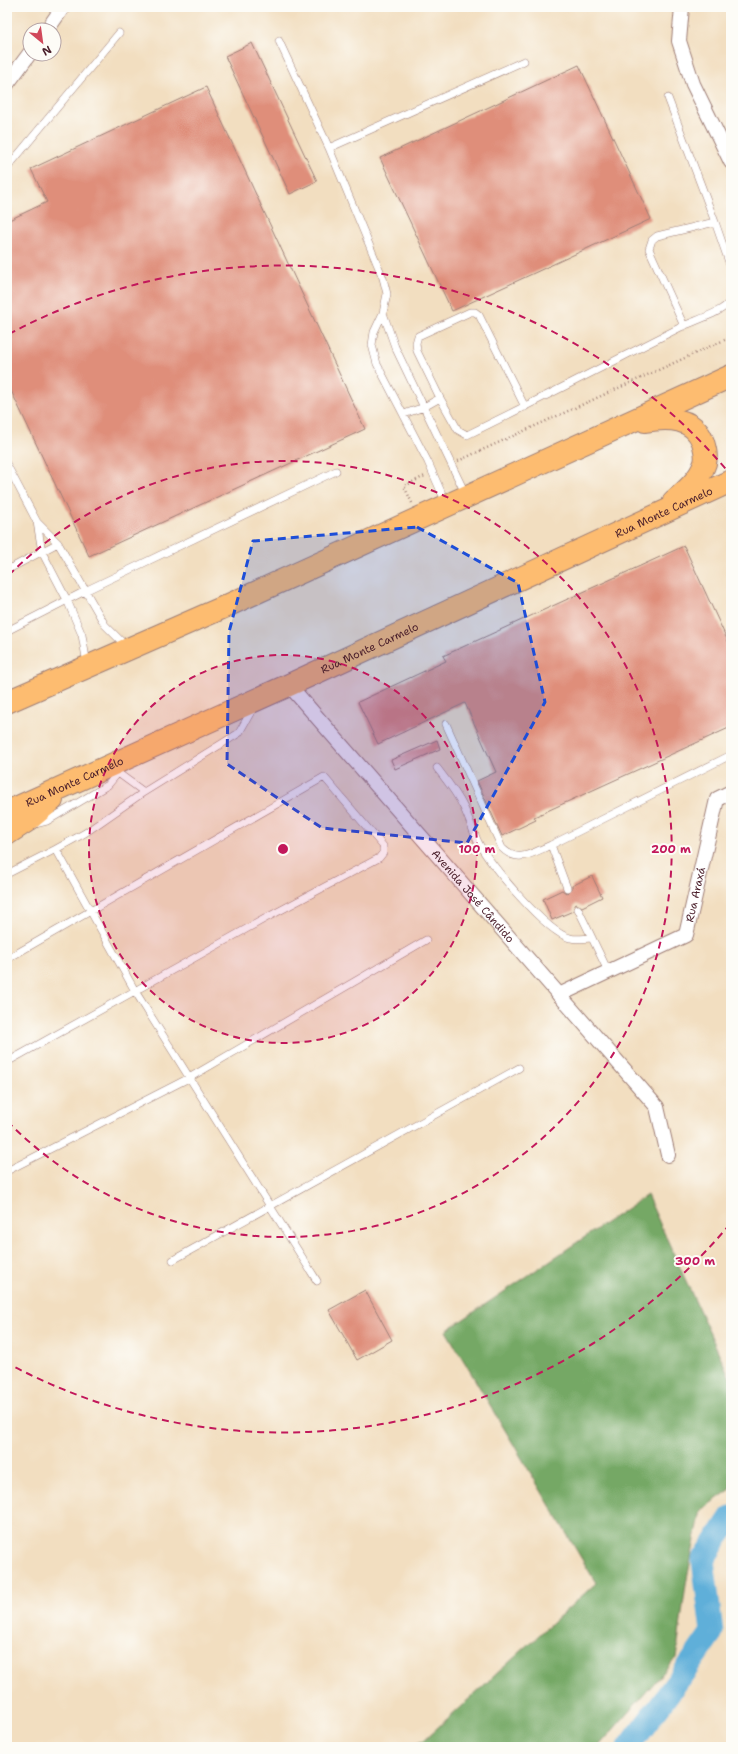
<svg xmlns="http://www.w3.org/2000/svg" width="738" height="1754" viewBox="0 0 738 1754" font-family="'Shantell Sans',sans-serif">
	<rect width="100%" height="100%" fill="#fdfcf7"/>
	<filter id="ink" filterUnits="userSpaceOnUse"><feTurbulence type="fractalNoise" baseFrequency=".025" numOctaves="2"/><feDisplacementMap in="SourceGraphic" scale="8" xChannelSelector="R" yChannelSelector="G"/><feConvolveMatrix kernelMatrix="1 2 1 2 8 2 1 2 1" color-interpolation-filters="sRGB"/></filter>
	<filter id="wash" filterUnits="userSpaceOnUse"><feTurbulence type="fractalNoise" baseFrequency=".012" numOctaves="4" result="noise"/><feDisplacementMap in="SourceGraphic" scale="16" xChannelSelector="R" yChannelSelector="G"/><feGaussianBlur stdDeviation="0.9" result="paint"/><feColorMatrix in="noise" values="0 0 0 0 0 0 0 0 0 0 0 0 0 0 0 0 0 1.4 0 .05"/><feComposite in="paint" operator="in"/></filter>
	<g filter="url(#wash)">
		<rect width="100%" height="100%" fill="#f2dec0"/>
		<!-- forest -->
		<path fill="#74a865" stroke="#5f6448" d="M647 1195 731 1380V1489L701 1510 686 1584 676 1658 598 1747H409L424 1740 596 1583 446 1331Z"/>
		<g fill="none" stroke-linecap="round" stroke-linejoin="round">
			<!-- river -->
			<path stroke="#5eafd9" stroke-width="23" d="M629 1747 685 1671 712 1632 703 1560 731 1517"/>
		</g>
		<g id="blocks">
			<!-- building -->
			<path fill="#df8e7a" d="M252 43 317 181 290 194 225 56Z
				M579 65 651 219 452 311 380 158Z
				M206 87 365 429 89 556 7 382V221L47 202 31 169Z
				M684 546 731 648V727L534 817 536 820 502 836 477 781 496 772 465 703 378 744 358 702 446 661 443 656Z
				M437 740 440 749 395 769 391 760Z
				M592 876 602 897 582 907 576 904 574 907 573 911 552 920 543 899 562 890 566 893 569 892 572 889V886Z
				M365 1290 392 1340 357 1360 329 1310Z"/>
		</g>
	</g>
	<g filter="url(#ink)">
		<use href="#blocks" fill-opacity="0" stroke="#9e7e76" stroke-width="1"/>
		<g fill="none" stroke-linecap="round" stroke-linejoin="round">
			<defs>
				<path id="service" d="M279 41 329 148 383 278 387 294 383 313 374 332 372 345 377 364 428 462 446 503
					M668 98 715 222 731 268
					M329 148 524 61
					M7 168 119 33
					M383 313 395 347 466 495
					M684 326 649 249 652 240 657 236 715 222
					M525 407 479 315 475 312H470L418 336 416 343 417 351 440 398 458 430 467 435C539 400 610 363 681 327 695 320 723 313 731 300
					M404 414 424 407 440 398
					M7 465 37 522 42 552 67 600 82 635 87 664
					M37 522 58 543 105 625 127 647
					M7 570 58 543
					M7 631 85 591 336 471
					M253 708 239 733 144 792 85 833 56 849 135 991 317 1281
					M446 724 502 848C518 864 532 853 551 845
					M437 768C447 781 457 793 464 808 469 819 473 831 478 842 490 865 546 932 570 938 577 940 585 938 592 938
					M118 773 144 792
					M35 824 47 821 108 785 118 773 120 766
					M7 874 56 849
					M567 888 551 845 731 755
					M578 909 608 971
					M7 959 324 777 383 846V853L379 858 266 918 7 1062
					M7 1171 189 1078 426 940
					M173 1260 519 1068"/>
				<g id="minor">
					<path d="M682 7 679 41 693 84 731 162"/>
					<path d="M47 30 63 7"/>
					<path d="M7 84 30 53"/>
					<path id="s1" d="M289 685 657 1107 668 1155"/>
					<path id="s2" d="M559 995 686 935 717 799 731 792"/>
				</g>
				<g id="trunk">
					<path d="M645 421C668 417 694 417 703 442 705 449 707 456 705 463 700 479 686 491 674 501"/>
					<path d="M7 702 222 608 731 376"/>
					<path id="s3" d="M7 812 289 685 731 481"/>
					<path d="M7 834 27 821 52 800"/>
				</g>
			</defs>
			<!-- service casing -->
			<use href="#service" stroke="#9e7e76" stroke-width="8"/>
			<!-- minor casing -->
			<use href="#minor" stroke="#9e7e76" stroke-width="16"/>
			<!-- trunk casing -->
			<use href="#trunk" stroke="#9e7e76" stroke-width="24"/>
			<!-- path -->
			<path stroke="#9e7e76" stroke-width="2.5" stroke-dasharray="1 3" stroke-linecap="butt" d="M458 461 731 337
				M412 503 404 486 425 476"/>
			<!-- service -->
			<use href="#service" stroke="#fff" stroke-width="7"/>
			<!-- minor -->
			<use href="#minor" stroke="#fff" stroke-width="14"/>
			<!-- trunk -->
			<use href="#trunk" stroke="#fdbc70" stroke-width="22"/>
		</g>
	</g>
	<!-- marked area -->
	<path fill="#1d4ed8" fill-opacity="0.2" stroke="#1d4ed8" stroke-width="3" stroke-dasharray="8 5" stroke-linejoin="round" d="M417 527 518 583 545 702 467 843 322 828 227 764 229 632 253 541Z"/>
	<!-- distance rings -->
	<circle cx="283" cy="849" r="194" fill="#c2185b" fill-opacity=".12"/>
	<g fill="none" stroke="#c2185b" stroke-width="2" stroke-dasharray="7 5">
		<circle cx="283" cy="849" r="194"/>
		<path d="M9 575A388 388 0 1 1 9 1123"/>
		<path d="M730 1224A583 583 0 0 1 9 1364M9 334A583 583 0 0 1 730 474"/>
	</g>
	<g text-anchor="middle" dominant-baseline="central" stroke-width="4" stroke-linejoin="round" paint-order="stroke">
		<!-- street labels -->
		<g font-size="11" fill="#4a1f2b" stroke="#fdfcf7">
			<text stroke="none"><textPath href="#s3" startOffset="722">Rua Monte Carmelo</textPath></text>
			<text stroke="none"><textPath href="#s3" startOffset="398">Rua Monte Carmelo</textPath></text>
			<text stroke="none"><textPath href="#s3" startOffset="74">Rua Monte Carmelo</textPath></text>
			<text stroke="none"><textPath href="#s2" startOffset="182">Rua Araxá</textPath></text>
			<text stroke="none"><textPath href="#s1" startOffset="280">Avenida José Cândido</textPath></text>
		</g>
	</g>
	<circle cx="283" cy="849" r="6" fill="#c2185b" stroke="#fdfcf7" stroke-width="2"/>
	<g font-size="12" text-anchor="middle" font-weight="bold" fill="#c2185b" stroke="#fdfcf7" stroke-width="4" stroke-linejoin="round" paint-order="stroke">
		<text x="477" y="853">100 m</text>
		<text x="671" y="853">200 m</text>
		<text x="695" y="1265">300 m</text>
	</g>
	<!-- margin -->
	<rect width="738" height="1754" fill="none" stroke="#fdfcf7" stroke-width="24"/>
	<!-- north arrow -->
	<g transform="translate(42 42) rotate(151)"><circle r="19" fill="#fdfcf7" stroke="#b5a4a5"/>
	<path d="M0-3L7 15L0 10L-7 15Z" fill="#d1495b"/>
	<text y="-6" font-size="11" font-weight="bold" text-anchor="middle" fill="#4a1f2b">N</text>
	</g>
</svg>
